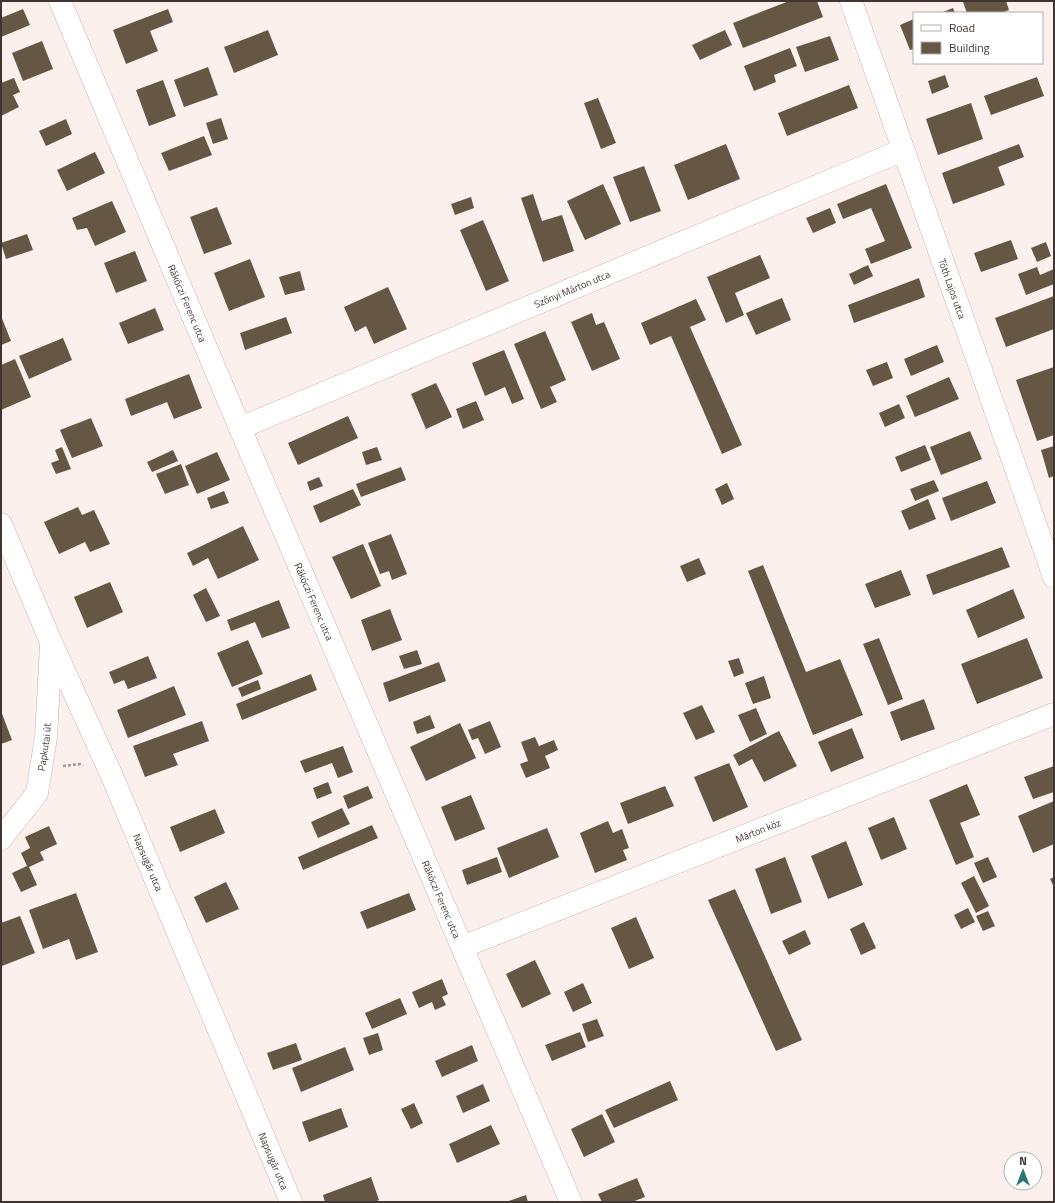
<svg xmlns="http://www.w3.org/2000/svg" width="1055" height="1203" viewBox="0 0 1055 1203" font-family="'Titillium Web',sans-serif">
	<rect width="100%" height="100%" fill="#fbf0eb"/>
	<!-- building -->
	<path fill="#655744" d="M789 1H817L823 17 743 48 733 23Z
		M966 1H1006L1009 10 1001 13H967L963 2Z
		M953 8 955 13H943V12Z
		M23 9 30 25 1 37V18Z
		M168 9 173 22 150 31 158 51 126 64 113 30Z
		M914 19V49L910 50 900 25Z
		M268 30 278 55 234 73 224 47Z
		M725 30 732 45 700 60 692 45Z
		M830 36 839 60 805 72 796 47Z
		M42 41 53 69 23 81 12 53Z
		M790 48 797 66 774 75 776 82 754 91 744 66Z
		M208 67 218 95 184 107 174 80Z
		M945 75 949 87 932 94 928 81Z
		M1037 77 1044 96 991 115 984 96Z
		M14 78 20 92 13 95 19 107 1 116V83Z
		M163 80 176 116 149 126 136 90Z
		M849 85 858 108 787 136 778 113Z
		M598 98 616 143 601 149 584 103Z
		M971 103 983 139 938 155 926 119Z
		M221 118 228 139 213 144 206 123Z
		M66 119 72 134 46 146 39 131Z
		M204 136 212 155 169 171 161 153Z
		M726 144 740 179 688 200 674 165Z
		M1019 144 1024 157 998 167 1005 185 953 204 942 173Z
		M95 152 105 173 67 191 57 170Z
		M644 166 661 211 630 222 613 177Z
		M603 184 621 224 585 240 567 201Z
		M886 184 912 248 871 264 865 249 885 241 871 208 843 219 837 204Z
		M533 194 542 221 562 215 574 251 543 262 521 198Z
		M471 197 474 208 455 215 451 204Z
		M112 201 126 232 95 246 87 228 77 230 72 218Z
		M217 207 232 244 204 254 190 217Z
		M830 208 836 223 813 233 806 218Z
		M483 220 509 281 486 291 460 230Z
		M27 234 33 250 6 259 1 243Z
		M1011 240 1018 259 981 272 974 253Z
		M1046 242 1051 256 1037 262 1031 248Z
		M135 251 147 281 116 293 104 263Z
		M760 255 770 278 735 293 744 315 726 323 707 277Z
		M250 259 265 297 229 311 214 273Z
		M868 265 873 276 854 285 849 274Z
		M1037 267 1040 275 1054 269V284L1026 295 1018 274Z
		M300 271 305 290 285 295 279 277Z
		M919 278 925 297 854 323 848 305Z
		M388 287 407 329 374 344 366 326 355 332 344 307Z
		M1054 296V329L1006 347 995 318Z
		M782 298 791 320 756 335 746 313Z
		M696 299 706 320 690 327 742 445 722 454 671 336 650 345 641 323Z
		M155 308 164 330 128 344 119 323Z
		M592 313 596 325 604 322 620 359 592 371 571 322Z
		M1 316 11 341 1 345Z
		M286 317 292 333 245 350 240 333Z
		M545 331 566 380 550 387 557 402 541 409 514 344Z
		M63 338 72 360 29 379 19 356Z
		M937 345 944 362 911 376 904 359Z
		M504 350 524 399 512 404 505 387 485 396 472 363Z
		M15 359 31 397 1 410V365Z
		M887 362 893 378 873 386 866 370Z
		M1054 367V435L1037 441 1016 380Z
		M189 374 202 408 174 419 167 402 131 416 125 399Z
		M949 377 959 399 915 417 906 396Z
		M436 383 452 417 426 429 411 394Z
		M476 401 484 420 463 429 456 409Z
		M899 404 905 418 885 427 879 413Z
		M348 416 358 438 298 465 288 443Z
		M91 418 103 446 72 458 60 430Z
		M970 431 982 459 941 475 930 447Z
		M925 445 931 460 901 472 895 457Z
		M1054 446V476L1049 478 1041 450Z
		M62 447 71 469 56 474 51 463 59 460 55 450Z
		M377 447 382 460 366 465 362 452Z
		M173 450 178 461 152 472 147 462Z
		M217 452 230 480 197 494 185 466Z
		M181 464 189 485 165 494 156 474Z
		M401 467 406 480 361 497 356 484Z
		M319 477 323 486 310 491 307 482Z
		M934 480 939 491 915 501 910 489Z
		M987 481 996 503 951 521 942 498Z
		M727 483 734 499 722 505 715 489Z
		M353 489 361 505 320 523 313 506Z
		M224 491 229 503 211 509 207 498Z
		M928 499 936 519 909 530 901 511Z
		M78 507 82 515 94 510 110 544 90 552 85 542 59 554 44 522Z
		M243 526 259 560 218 579 208 558 193 566 187 553Z
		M391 534 407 574 392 580 389 571 380 574 368 543Z
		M363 544 381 586 351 599 332 557Z
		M1002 547 1010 567 933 595 926 575Z
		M699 558 706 574 687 582 680 566Z
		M763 565 806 672 840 659 863 715 813 735 748 571Z
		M901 570 911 595 875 608 865 584Z
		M110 582 123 612 87 628 74 597Z
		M206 588 220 616 206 622 193 595Z
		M1013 589 1025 618 978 638 966 610Z
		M279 600 290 628 262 638 255 622 231 631 227 620Z
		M390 609 402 640 372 651 361 620Z
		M879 638 903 699 888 705 863 644Z
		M1027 638 1043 678 977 704 961 664Z
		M248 640 263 674 232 687 217 653Z
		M417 650 422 664 404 669 399 656Z
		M148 656 157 678 128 689 124 680 114 684 109 672Z
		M739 658 744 673 734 677 728 661Z
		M439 662 446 681 389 702 383 683Z
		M311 674 317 690 242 720 236 704Z
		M764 676 771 698 753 704 745 683Z
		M258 680 261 689 242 697 238 688Z
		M174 686 186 715 128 738 117 710Z
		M924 699 935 729 901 741 890 712Z
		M702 705 715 732 696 740 683 713Z
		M756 708 767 734 750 742 738 715Z
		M1 711 12 740 1 744Z
		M430 715 435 728 417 734 413 722Z
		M202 721 209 741 173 754 178 765 145 777 133 746Z
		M490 721 501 747 485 754 478 738 472 740 468 730Z
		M460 723 476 758 426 781 410 747Z
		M852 728 864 758 831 772 818 742Z
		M779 731 797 766 764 782 752 759 739 766 733 755Z
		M535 737 539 746 554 740 558 750 545 756 550 768 526 778 520 764 528 761 521 742Z
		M343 746 353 772 338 778 332 763 305 773 300 761Z
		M729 763 748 807 713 822 694 777Z
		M1054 766V792L1033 799 1024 777Z
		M328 782 332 793 317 799 313 788Z
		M967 784 980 815 960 823 974 857 956 865 929 800Z
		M368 786 373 798 348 809 343 796Z
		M665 786 674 806 628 824 620 803Z
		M471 795 485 829 455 841 441 807Z
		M1054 801V844L1033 853 1018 816Z
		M342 808 350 824 318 838 311 822Z
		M215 809 225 833 180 852 170 827Z
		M894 817 907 849 881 860 868 828Z
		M608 821 613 833 622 829 629 848 623 850 627 860 595 873 580 833Z
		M372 825 378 838 303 870 298 857Z
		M49 826 57 844 40 852 44 860 29 867 37 885 21 892 12 873 27 866 21 853 30 848 25 837Z
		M547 828 559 857 509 878 497 848Z
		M846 841 863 885 828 899 811 856Z
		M497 857 502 872 467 885 462 870Z
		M785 857 802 902 771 914 755 869Z
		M988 857 997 877 983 883 974 863Z
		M974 876 989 906 976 913 961 883Z
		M1054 877V887L1050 879Z
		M226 882 239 909 206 923 194 897Z
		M735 889 802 1040 776 1051 708 900Z
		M76 893 98 952 76 960 69 939 43 949 29 910Z
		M409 893 416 910 367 929 360 912Z
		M968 908 975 922 961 929 954 915Z
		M988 911 995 926 983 931 976 916Z
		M20 916 35 953 2 966 1 923Z
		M636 917 654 958 629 969 611 928Z
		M864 922 876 948 861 955 850 929Z
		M805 930 811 944 789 955 782 941Z
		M535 960 551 994 522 1008 506 974Z
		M442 979 448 994 442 997 446 1005 435 1010 432 1002 419 1008 412 992Z
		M583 983 592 1003 573 1012 564 992Z
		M400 998 407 1014 372 1029 365 1013Z
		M597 1019 604 1036 588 1042 582 1024Z
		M580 1032 586 1047 552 1061 545 1045Z
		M378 1033 383 1050 369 1055 363 1038Z
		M296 1043 302 1060 273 1070 267 1053Z
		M472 1045 478 1061 442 1077 435 1061Z
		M345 1047 354 1070 301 1092 292 1068Z
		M670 1081 678 1100 614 1128 605 1110Z
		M483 1084 490 1101 463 1113 456 1096Z
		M414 1103 423 1123 411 1129 401 1109Z
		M341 1108 348 1127 309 1142 302 1122Z
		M602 1114 615 1142 584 1157 571 1129Z
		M491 1125 500 1144 457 1163 449 1144Z
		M371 1177 379 1200 375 1202H325L323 1195Z
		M637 1178 645 1197 632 1202H602L598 1194Z
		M526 1195 528 1202H506Z"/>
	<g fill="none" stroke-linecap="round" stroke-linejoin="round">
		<defs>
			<g id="street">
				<path id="s1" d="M60 1 240 428 571 1202"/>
				<path id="s2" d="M851 1 1054 577"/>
				<path id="s3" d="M240 428 903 150"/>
				<path id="s4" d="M1 524 51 642 112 776 291 1202"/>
				<path id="s5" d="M1 839 37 793 46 737 51 646"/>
				<path id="s6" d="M462 947 1054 714"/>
			</g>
		</defs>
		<!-- street casing -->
		<use href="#street" stroke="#ceb4a8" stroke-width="23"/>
		<!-- path -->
		<path stroke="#a29793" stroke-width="2.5" stroke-dasharray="3 2" stroke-linecap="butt" d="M63 766 80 764 83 765"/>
		<!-- street -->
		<use href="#street" stroke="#fff" stroke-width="22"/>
	</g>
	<g text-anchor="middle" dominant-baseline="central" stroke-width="4" stroke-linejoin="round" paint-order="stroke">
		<!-- street labels -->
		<g font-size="10" fill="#403531" stroke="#fff">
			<text stroke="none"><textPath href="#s3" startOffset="360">Szőnyi Márton utca</textPath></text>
			<text stroke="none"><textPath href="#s2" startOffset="305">Tóth Lajos utca</textPath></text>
			<text stroke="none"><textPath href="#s1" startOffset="328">Rákóczi Ferenc utca</textPath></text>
			<text stroke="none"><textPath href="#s1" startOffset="652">Rákóczi Ferenc utca</textPath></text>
			<text stroke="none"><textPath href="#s5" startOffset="105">Papkutai út</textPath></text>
			<text stroke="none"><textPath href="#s6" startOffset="318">Márton köz</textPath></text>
			<text stroke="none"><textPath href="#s4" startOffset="369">Napsugár utca</textPath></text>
			<text stroke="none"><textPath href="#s1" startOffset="976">Rákóczi Ferenc utca</textPath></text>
			<text stroke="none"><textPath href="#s4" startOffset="693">Napsugár utca</textPath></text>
		</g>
	</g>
	<!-- border -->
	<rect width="1055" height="1203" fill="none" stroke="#403531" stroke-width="4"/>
	<!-- legend -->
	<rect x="913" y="12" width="130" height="52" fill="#ffffff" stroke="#b3aead"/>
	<rect x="921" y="25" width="20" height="6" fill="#ffffff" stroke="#b3aead"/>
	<text x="949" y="32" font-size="12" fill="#403531">Road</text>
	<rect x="921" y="42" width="20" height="12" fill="#655744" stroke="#b3aead"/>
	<text x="949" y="52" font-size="12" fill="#403531">Building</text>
	<!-- north arrow -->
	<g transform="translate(1023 1171)"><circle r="19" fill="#ffffff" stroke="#b3aead"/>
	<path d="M0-3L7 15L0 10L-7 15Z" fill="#2b7576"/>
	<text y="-6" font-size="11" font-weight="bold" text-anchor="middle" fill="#403531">N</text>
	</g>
</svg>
